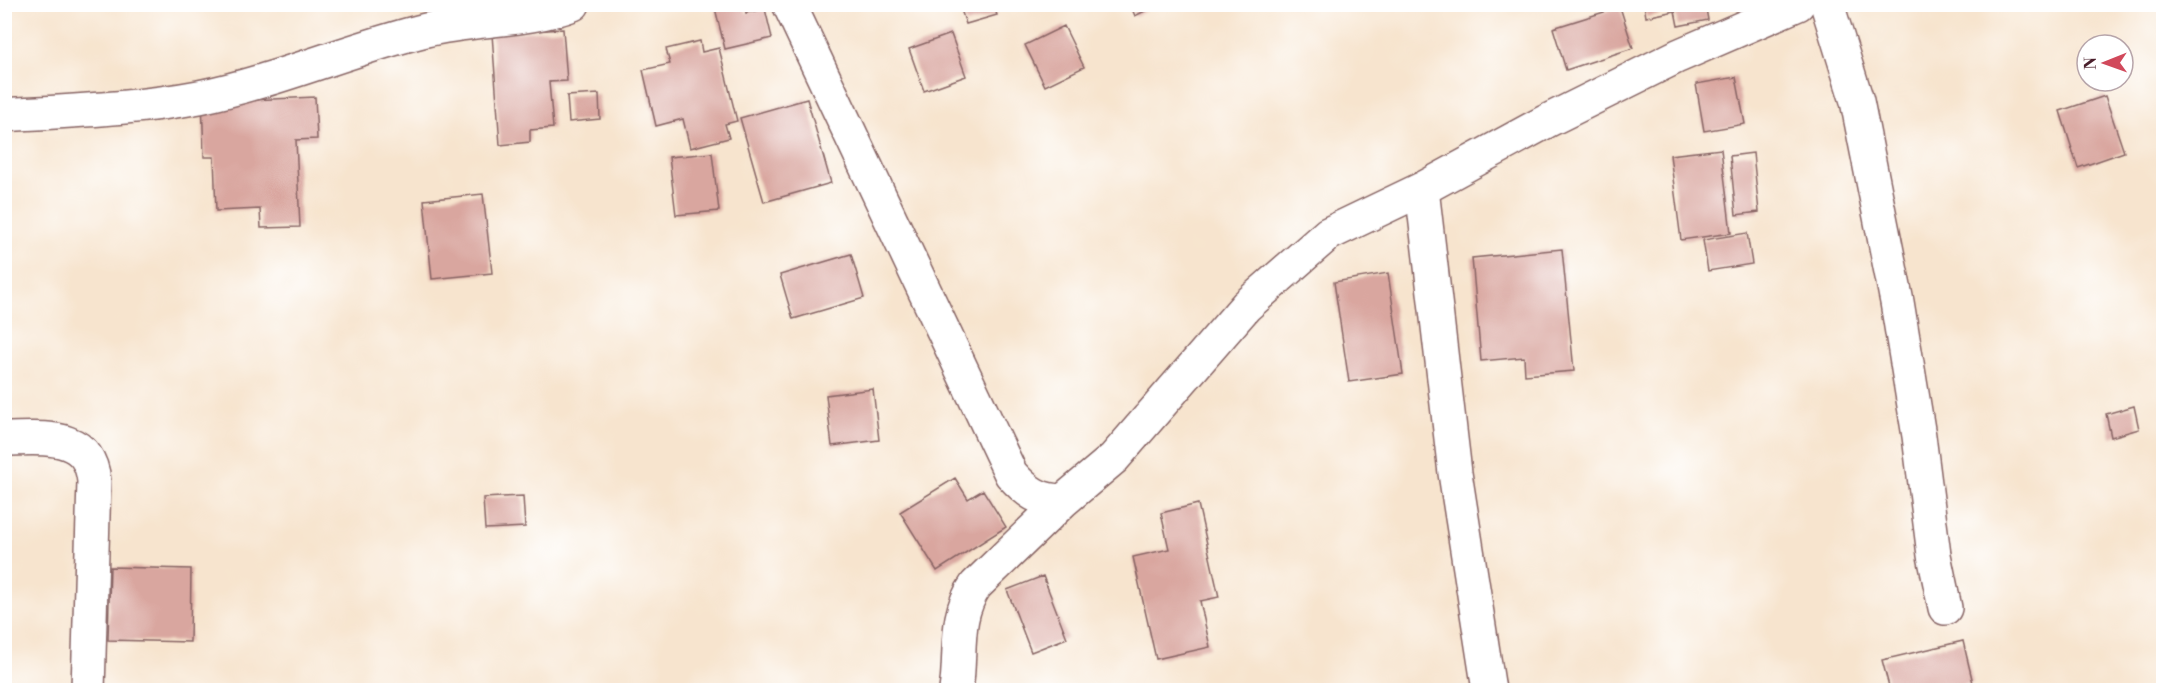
<svg xmlns="http://www.w3.org/2000/svg" width="2168" height="695" viewBox="0 0 2168 695" font-family="'Libre Bodoni',serif">
	<rect width="100%" height="100%" fill="#fff"/>
	<filter id="ink" filterUnits="userSpaceOnUse"><feTurbulence type="fractalNoise" baseFrequency=".0167" numOctaves="2"/><feDisplacementMap in="SourceGraphic" scale="12" xChannelSelector="R" yChannelSelector="G"/><feConvolveMatrix kernelMatrix="1 2 1 2 8 2 1 2 1" color-interpolation-filters="sRGB"/></filter>
	<filter id="wash" filterUnits="userSpaceOnUse"><feTurbulence type="fractalNoise" baseFrequency=".008" numOctaves="4" result="noise"/><feDisplacementMap in="SourceGraphic" scale="24" xChannelSelector="R" yChannelSelector="G"/><feGaussianBlur stdDeviation="1.35" result="paint"/><feColorMatrix in="noise" values="0 0 0 0 0 0 0 0 0 0 0 0 0 0 0 0 0 1.4 0 .05"/><feComposite in="paint" operator="in"/></filter>
	<g filter="url(#wash)">
		<rect width="100%" height="100%" fill="#f7e4ce"/>
		<g id="blocks">
			<!-- building -->
			<path fill="#d9a69f" d="M714 4H744L746 13 765 9 772 38 725 49Z
				M959 4H993L997 15 966 24Z
				M1130 4H1159L1135 16Z
				M1644 4H1725V6L1706 9 1708 20 1678 26 1675 11 1646 17Z
				M1620 7 1633 48 1566 70 1553 28Z
				M1064 26 1084 67 1045 86 1025 45Z
				M563 29 567 81 549 82 553 128 530 130V142L500 145 492 34Z
				M951 34 966 76 924 91 909 49Z
				M700 41 702 52 719 48 737 121 725 124 729 138 690 148 683 119 656 126 643 70 670 64 666 49Z
				M1736 77 1745 124 1704 131 1696 84Z
				M599 94 600 119 569 122 567 96Z
				M2105 96 2124 152 2078 168 2060 111Z
				M315 97 317 139 296 140 300 227 261 228 260 209 216 211 214 157H204L202 98 252 100Z
				M807 99 831 183 764 202 740 118Z
				M1721 149 1731 233 1681 240 1670 155Z
				M712 153 719 211 676 215 669 157Z
				M1753 153 1759 212 1736 215 1730 156Z
				M483 194 492 273 432 279 424 200Z
				M1747 233 1752 264 1708 271 1703 240Z
				M1562 249 1574 371 1525 375 1524 357 1481 361 1472 258Z
				M851 254 864 298 793 319 780 275Z
				M1388 273 1403 374 1349 382 1334 282Z
				M873 389 879 440 832 446 826 395Z
				M2134 406 2139 429 2111 437 2106 414Z
				M955 478 968 499 983 490 1006 527 937 571 900 512Z
				M523 496 525 527 485 529 483 498Z
				M1198 504 1219 597 1200 601 1210 647 1156 659 1133 557 1169 549 1161 513Z
				M110 567 191 569 190 642 108 640Z
				M1043 576 1067 638 1031 652 1007 590Z
				M1963 641 1973 683 1941 690H1890L1882 660Z"/>
		</g>
	</g>
	<g filter="url(#ink)">
		<use href="#blocks" fill-opacity="0" stroke="#876464" stroke-width="1.5"/>
		<g fill="none" stroke-linecap="round" stroke-linejoin="round">
			<defs>
				<path id="street" d="M789 4 1011 474C1027 492 1039 501 1063 501
					M1827 4 1857 101 1897 302 1919 436 1934 555 1945 608
					M4 115C69 111 136 109 199 97 277 81 349 49 426 30 475 18 526 22 573 4
					M1422 189 1455 473 1489 690
					M4 439C42 439 89 431 94 481L88 690
					M956 690C962 654 953 617 976 585L1063 501 1114 458 1246 306 1328 234 1422 189 1547 121 1678 56 1798 4"/>
			</defs>
			<!-- street casing -->
			<use href="#street" stroke="#876464" stroke-width="36"/>
			<!-- street -->
			<use href="#street" stroke="#fff" stroke-width="33"/>
		</g>
	</g>
	<!-- margin -->
	<rect width="2168" height="695" fill="none" stroke="#fff" stroke-width="24"/>
	<!-- north arrow -->
	<g transform="translate(2105 63) rotate(269)"><circle r="28" fill="#ffffff" stroke="#b7a5aa" stroke-width="1.5"/>
	<path d="M0-4.5L10 22L0 15L-10 22Z" fill="#d1495b"/>
	<text y="-9" font-size="16" font-weight="bold" text-anchor="middle" fill="#4a1f2b">N</text>
	</g>
</svg>
